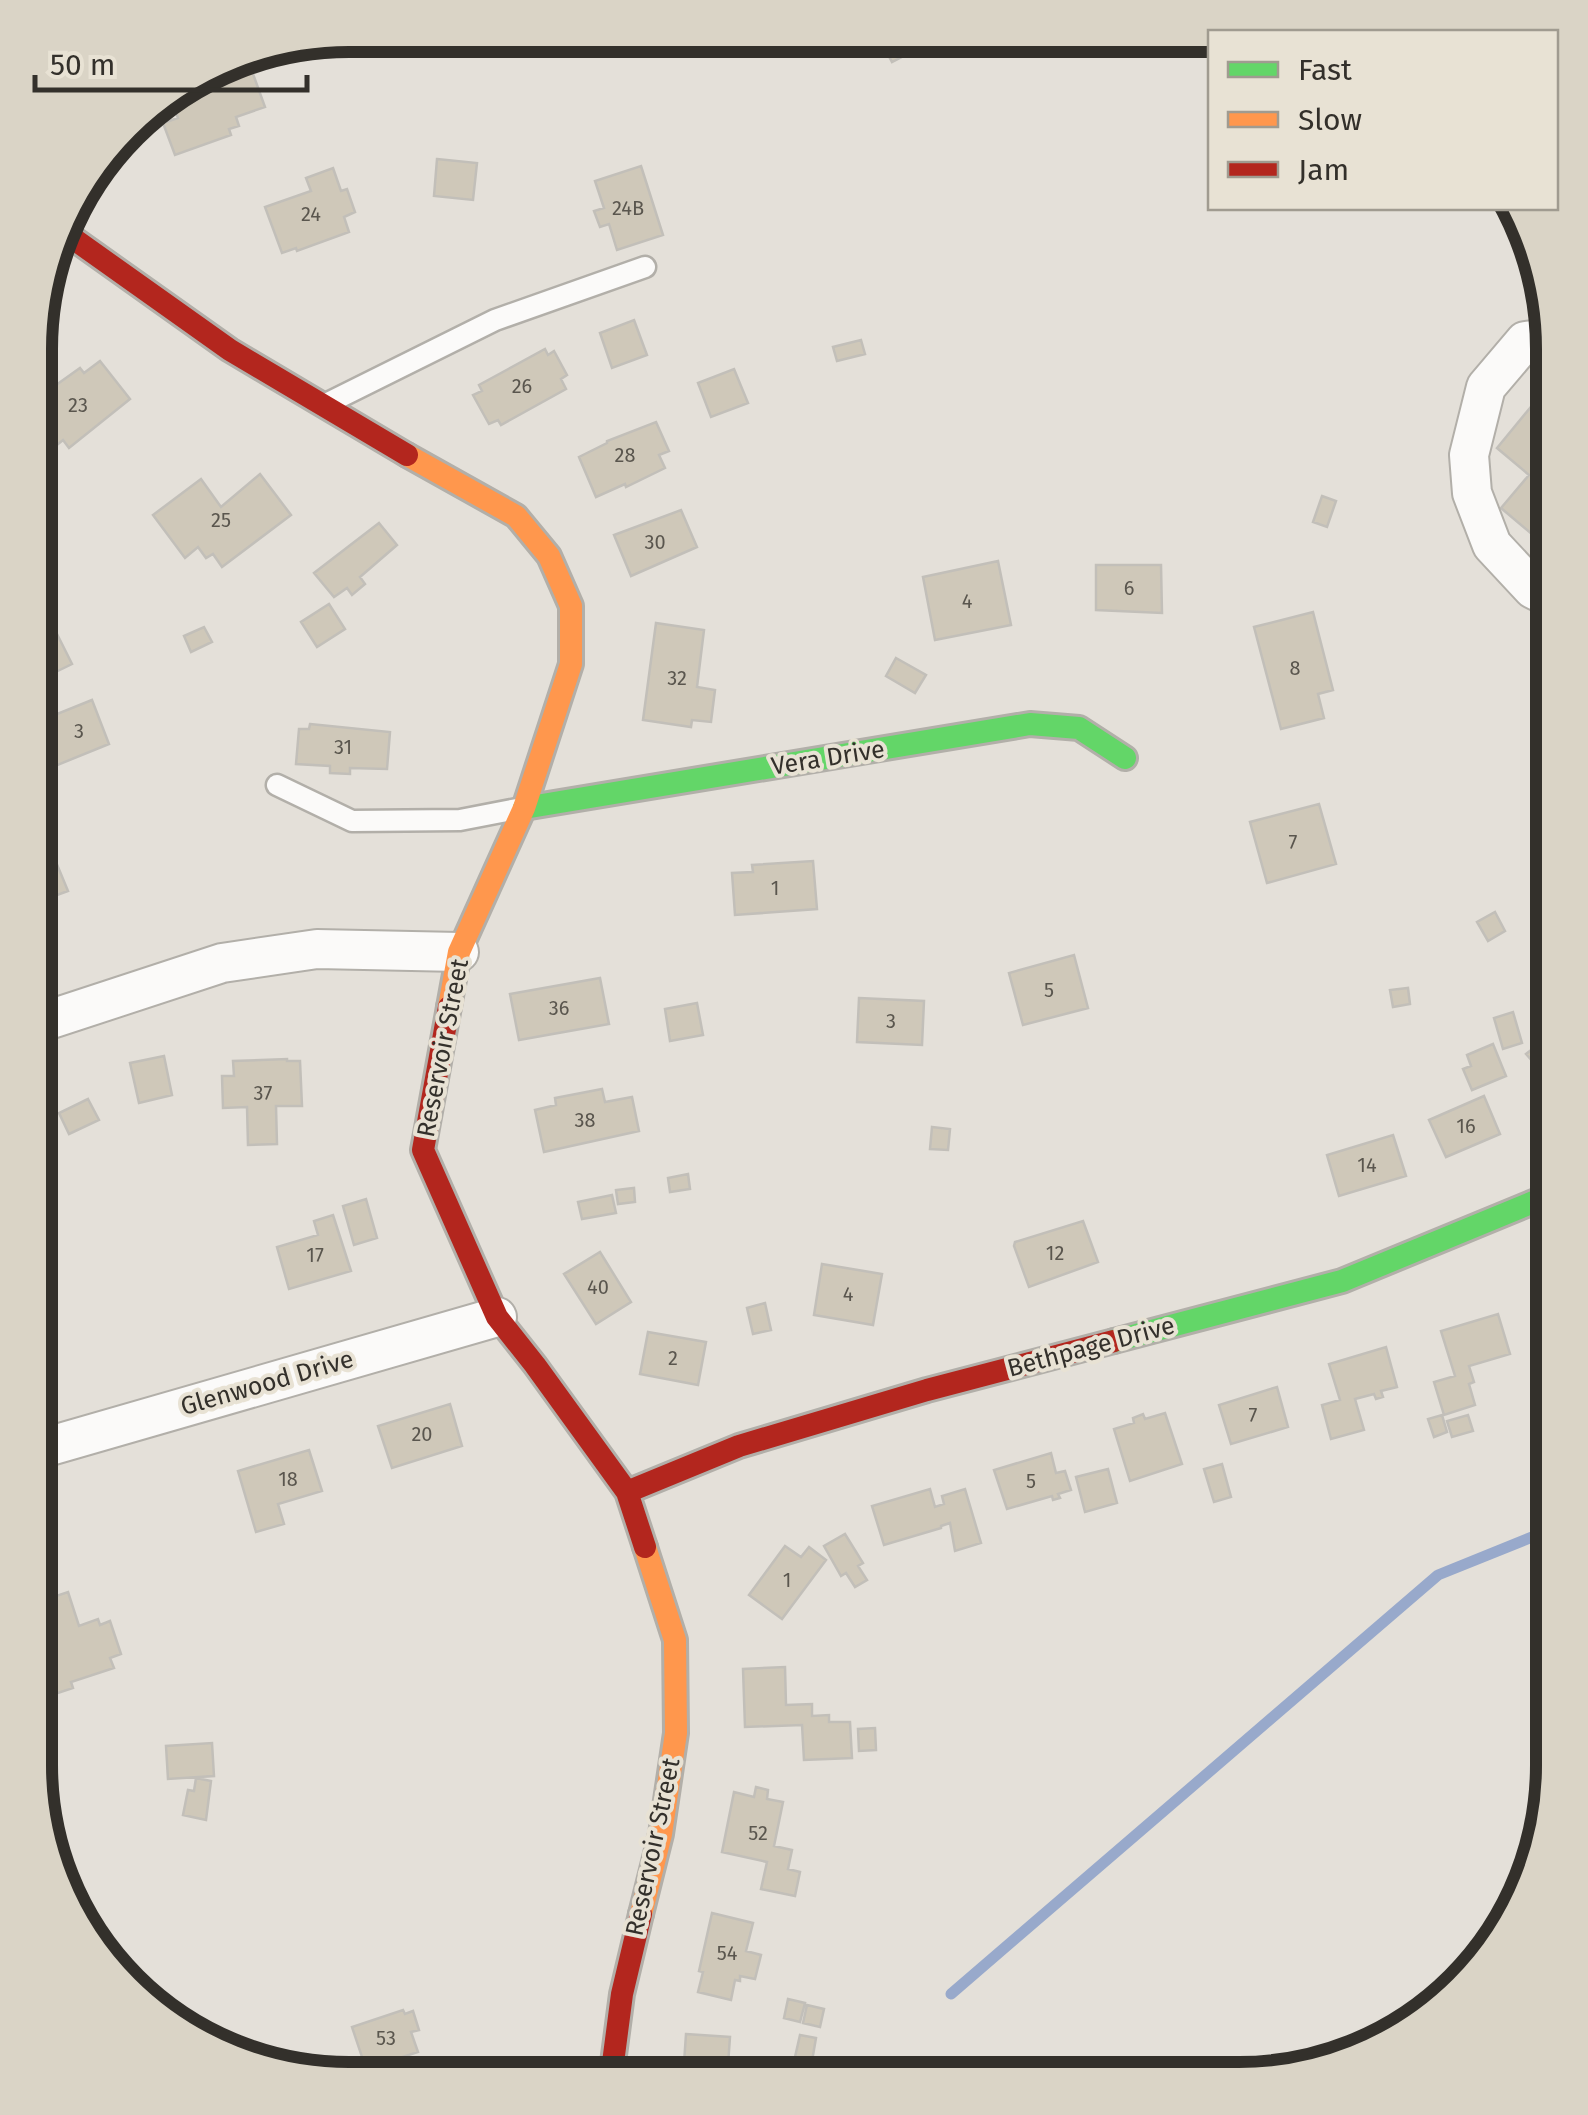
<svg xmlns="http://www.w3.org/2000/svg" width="1588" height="2115" viewBox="0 0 1588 2115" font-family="'Fira Sans',sans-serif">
	<rect width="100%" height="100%" fill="#e4e0d9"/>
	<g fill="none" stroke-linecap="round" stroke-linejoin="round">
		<!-- stream -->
		<path stroke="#98a9cb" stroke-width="11" d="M951 1994 1438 1575 1552 1529"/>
	</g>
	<!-- building -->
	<path fill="#cfc8b9" stroke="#c2bfb9" stroke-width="2.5" d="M336 37 338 48 298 56 295 44Z
		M900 37H916L921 47 892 62 883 45Z
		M237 59 239 63 248 60 265 107 236 117 239 126 229 129 231 135 175 155 163 123 178 118 170 97Z
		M437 159 477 163 473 200 434 196Z
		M641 166 663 235 617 250 609 224 600 227 594 211 604 208 595 181Z
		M333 168 341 191 347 189 355 212 344 217 349 232 297 251 296 248 282 253 265 207 311 191 306 178Z
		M634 320 647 355 612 368 600 333Z
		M861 340 865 354 837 361 833 347Z
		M545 349 548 355 554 351 567 375 561 379 566 389 501 425 498 420 489 424 473 395 482 391 479 385Z
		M100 361 130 399 69 448 63 440 52 449 38 431V407L46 401 42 395 80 368 84 373Z
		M734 369 748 403 711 417 698 383Z
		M1553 380V451L1537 470 1553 483V552L1501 508 1529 475 1497 448Z
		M656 422 669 451 659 455 665 468 626 487 625 484 596 497 579 457 607 443V441Z
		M260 474 291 515 222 567 213 554 206 558 198 547 185 558 153 515 201 479 221 507Z
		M1322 496 1336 501 1327 527 1313 522Z
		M681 510 697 547 631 576 614 535Z
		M379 523 397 545 360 577 365 584 352 595 347 588 334 597 314 573Z
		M998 561 1011 625 935 640 923 577Z
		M1096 565H1161L1162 613 1096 610Z
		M329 604 345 629 317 647 301 622Z
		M1313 612 1333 690 1318 694 1324 718 1281 729 1254 627Z
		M656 623 704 630 697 687 715 690 711 722 692 720 691 727 643 720Z
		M52 624 72 664 37 681V631Z
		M204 627 212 642 191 652 184 636Z
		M896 658 926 675 915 693 886 676Z
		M92 700 109 744 45 770 37 749V722Z
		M310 724 390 732 387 769 350 768V774L330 773V766L296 764 299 729H309Z
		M1319 804 1336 864 1267 883 1250 822Z
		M51 850 68 891 46 899 48 903 37 908V856Z
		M813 861 817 909 735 915 732 873 753 872 752 865Z
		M1495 912 1505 931 1488 941 1477 922Z
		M1074 955 1088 1008 1023 1025 1009 973Z
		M600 978 609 1024 519 1040 510 994Z
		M1408 988 1410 1004 1393 1007 1390 990Z
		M859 998 924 1001 922 1045 857 1042Z
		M697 1003 703 1035 670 1041 665 1009Z
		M1513 1012 1522 1043 1503 1049 1494 1018Z
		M1553 1033V1085L1526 1054Z
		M1493 1044 1506 1076 1472 1090 1463 1069 1471 1066 1467 1055Z
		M164 1056 172 1095 139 1103 130 1063Z
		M287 1059V1061H300L302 1106H276L277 1144 248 1145 247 1107 223 1108 222 1076H234L233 1061Z
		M602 1089 605 1102 632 1097 639 1131 544 1152 535 1110 556 1105 555 1098Z
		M1484 1096 1500 1134 1446 1157 1429 1120Z
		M88 1099 99 1120 69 1134 59 1113Z
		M932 1127 950 1129 948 1150 930 1149Z
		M1393 1135 1406 1176 1339 1196 1327 1155Z
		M688 1174 690 1189 670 1192 668 1178Z
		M634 1188 635 1202 618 1204 616 1190Z
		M612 1195 616 1213 582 1219 578 1202Z
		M366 1199 377 1238 354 1245 343 1206Z
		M333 1215 351 1271 289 1289 277 1247 318 1235 314 1221Z
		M1083 1221 1098 1262 1029 1287 1014 1246 1015 1242Z
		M600 1252 631 1302 596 1324 564 1274Z
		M822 1264 882 1274 873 1325 814 1315Z
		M765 1303 771 1330 753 1334 747 1308Z
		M1498 1314 1510 1354 1469 1366 1474 1382 1469 1384 1475 1405 1444 1415 1434 1382 1455 1376 1441 1331Z
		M648 1332 706 1342 698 1385 640 1374Z
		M1386 1347 1397 1387 1381 1391 1383 1397 1376 1399 1374 1394 1355 1399 1364 1430 1331 1439 1322 1405 1340 1400 1329 1364Z
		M1277 1387 1288 1427 1231 1444 1219 1405Z
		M450 1404 462 1446 392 1468 378 1426Z
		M1165 1413 1182 1464 1130 1481 1114 1429 1134 1423 1133 1418 1143 1414 1145 1419Z
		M1442 1415 1447 1432 1434 1437 1428 1419Z
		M1468 1415 1473 1431 1452 1437 1447 1421Z
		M309 1450 322 1491 278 1504 284 1524 256 1532 238 1471Z
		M1051 1453 1056 1473 1065 1471 1071 1490 1058 1494 1060 1498 1053 1500 1052 1496 1007 1509 994 1470Z
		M1222 1464 1231 1497 1214 1502 1204 1469Z
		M1108 1469 1117 1503 1085 1512 1076 1477Z
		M930 1489 935 1507 944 1504 942 1496 965 1489 981 1543 955 1551 950 1523 941 1526V1528L884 1545 872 1506Z
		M845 1534 863 1563 858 1566 867 1580 855 1587 846 1573 841 1576 824 1546Z
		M785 1546 801 1557 809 1547 826 1560 782 1619 749 1595Z
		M68 1592 79 1626 98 1619 100 1625 110 1621 121 1654 110 1658 114 1668 71 1682 73 1688 52 1695 42 1665 54 1661 35 1603Z
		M785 1667 786 1705 812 1704V1716L829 1715V1722H850L852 1758 804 1760 802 1725 745 1727 743 1669Z
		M875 1728 876 1750 859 1751 858 1729Z
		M212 1743 214 1776 168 1779 166 1746Z
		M196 1778 211 1781 206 1820 183 1815 188 1790 194 1791Z
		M756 1787 768 1790 767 1799 783 1802 774 1846 792 1850 788 1869 800 1872 795 1896 761 1889 767 1862 722 1852 734 1792 754 1797Z
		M712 1913 753 1923 746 1951 761 1955 755 1979 740 1976V1981L735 1980 731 2000 698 1992 703 1972 699 1971Z
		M788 1999 805 2003 800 2022 784 2018Z
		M807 2005 824 2009 820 2027 803 2023Z
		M403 2010 405 2014 413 2011 419 2030 411 2032 418 2052 366 2069 352 2027Z
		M686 2034 730 2037 727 2079 683 2078Z
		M800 2035 816 2038 812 2061 795 2057Z"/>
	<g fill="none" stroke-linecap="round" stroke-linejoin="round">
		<defs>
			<path id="lane" d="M326 404 495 320 645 267
				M277 785 352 821 460 820 517 809"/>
			<path id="street" d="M1550 338 1525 341 1486 387 1469 455 1472 493 1492 545 1533 589 1553 599
				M36 1024 222 963 317 949 459 952
				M36 1450 497 1317"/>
			<path id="fast" d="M524 808 1030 724 1079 728 1125 758
				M1114 1341 1342 1281 1553 1194"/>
			<path id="slow" d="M407 455 516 516 549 556 571 606V664L524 808 459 952 449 1007
				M641 1914 661 1834 676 1733 675 1640 645 1547"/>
			<path id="jam" d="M64 232 230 350 407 455
				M449 1007 423 1150 497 1317 535 1365 627 1492 645 1547
				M627 1492 739 1446 927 1390 1114 1341
				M611 2078 622 1994 641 1914"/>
		</defs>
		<!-- lane casing -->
		<use href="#lane" stroke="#b2afa9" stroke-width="25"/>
		<!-- street casing -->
		<use href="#street" stroke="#b2afa9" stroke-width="42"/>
		<!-- fast casing -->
		<use href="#fast" stroke="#b2afa9" stroke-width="28"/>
		<!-- slow casing -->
		<use href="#slow" stroke="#b2afa9" stroke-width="28"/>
		<!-- jam casing -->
		<use href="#jam" stroke="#b2afa9" stroke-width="28"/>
		<!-- lane -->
		<use href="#lane" stroke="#fbfaf9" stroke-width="20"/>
		<!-- street -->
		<use href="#street" stroke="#fbfaf9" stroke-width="38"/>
		<!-- fast -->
		<use href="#fast" stroke="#63d668" stroke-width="22"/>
		<!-- slow -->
		<use href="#slow" stroke="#ff974d" stroke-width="22"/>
		<!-- jam -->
		<use href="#jam" stroke="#b3261e" stroke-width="22"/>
	</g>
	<g text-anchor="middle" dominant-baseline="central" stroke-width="8" stroke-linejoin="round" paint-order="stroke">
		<!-- number labels -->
		<g font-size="20" fill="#5a564e">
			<text x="628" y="208">24B</text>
			<text x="311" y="214">24</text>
			<text x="522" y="386">26</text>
			<text x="78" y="405">23</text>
			<text x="625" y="455">28</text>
			<text x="221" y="520">25</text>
			<text x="655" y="542">30</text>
			<text x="1129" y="588">6</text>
			<text x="967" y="601">4</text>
			<text x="1295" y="668">8</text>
			<text x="677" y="678">32</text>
			<text x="79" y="731">3</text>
			<text x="343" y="747">31</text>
			<text x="1293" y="842">7</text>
			<text x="775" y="888">1</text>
			<text x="1049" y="990">5</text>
			<text x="559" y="1008">36</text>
			<text x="891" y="1021">3</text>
			<text x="263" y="1093">37</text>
			<text x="585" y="1120">38</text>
			<text x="1466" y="1126">16</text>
			<text x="1367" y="1165">14</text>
			<text x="1055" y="1253">12</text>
			<text x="315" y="1255">17</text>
			<text x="598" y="1287">40</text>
			<text x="848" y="1294">4</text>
			<text x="673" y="1358">2</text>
			<text x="1253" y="1415">7</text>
			<text x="422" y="1434">20</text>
			<text x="288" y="1479">18</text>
			<text x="1031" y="1481">5</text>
			<text x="787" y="1580">1</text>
			<text x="758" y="1833">52</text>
			<text x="727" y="1953">54</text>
			<text x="386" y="2038">53</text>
		</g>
		<!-- street labels -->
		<g font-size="25" fill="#33302b" stroke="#e8e2d4">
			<text transform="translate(828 758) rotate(-9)">Vera Drive</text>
			<text transform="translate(443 1048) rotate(-79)">Reservoir Street</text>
			<text transform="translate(1091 1347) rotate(-15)">Bethpage Drive</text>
			<text transform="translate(267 1383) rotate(-16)">Glenwood Drive</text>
			<text transform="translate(653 1847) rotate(-78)">Reservoir Street</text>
		</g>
	</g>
	<!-- crop -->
	<path d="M0 0H1588V2115H0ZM349 52H1239A297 297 0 0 1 1536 349V1765A297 297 0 0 1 1239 2062H349A297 297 0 0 1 52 1765V349A297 297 0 0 1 349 52Z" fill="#dad4c6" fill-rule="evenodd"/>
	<path fill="none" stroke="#33302b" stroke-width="12" d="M349 52H1239A297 297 0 0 1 1536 349V1765A297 297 0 0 1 1239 2062H349A297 297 0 0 1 52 1765V349A297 297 0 0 1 349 52Z"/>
	<!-- legend -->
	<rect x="1208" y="30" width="350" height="180" fill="#e8e2d4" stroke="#a09b90" stroke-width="2.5"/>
	<rect x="1228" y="62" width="50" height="15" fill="#63d668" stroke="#a09b90" stroke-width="2.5"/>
	<text x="1298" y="80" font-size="30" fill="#33302b">Fast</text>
	<rect x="1228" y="112" width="50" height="15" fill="#ff974d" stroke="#a09b90" stroke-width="2.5"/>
	<text x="1298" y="130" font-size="30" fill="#33302b">Slow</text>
	<rect x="1228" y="162" width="50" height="15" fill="#b3261e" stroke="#a09b90" stroke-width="2.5"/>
	<text x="1298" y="180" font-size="30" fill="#33302b">Jam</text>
	<!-- scale -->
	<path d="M35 75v15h272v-15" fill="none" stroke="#33302b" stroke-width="5"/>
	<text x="50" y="75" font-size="30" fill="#33302b" stroke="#e8e2d4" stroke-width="8" paint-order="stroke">50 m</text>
</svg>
